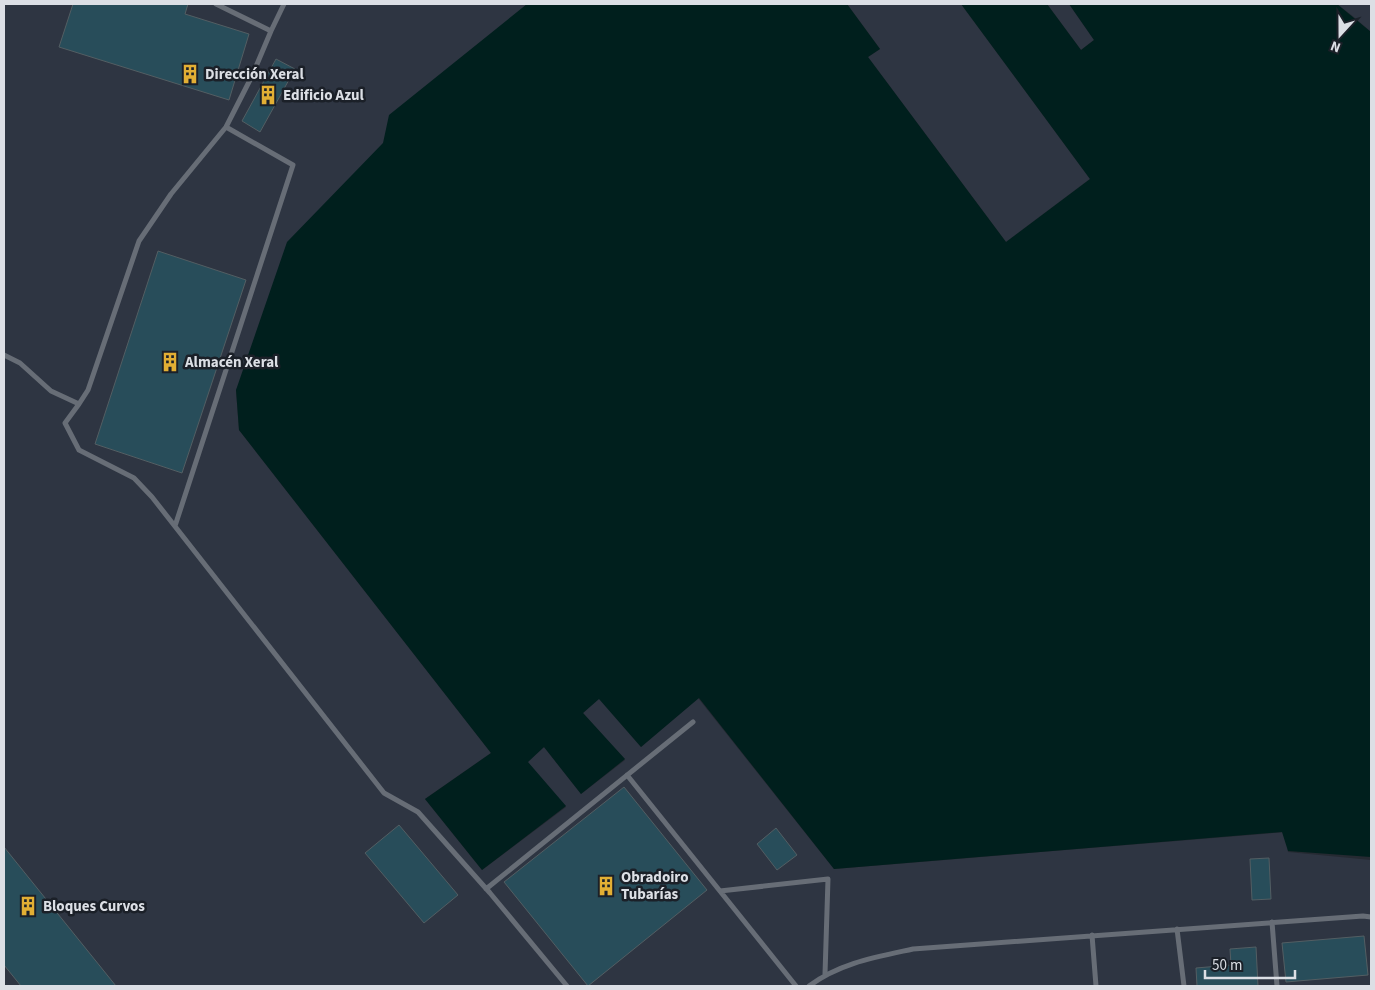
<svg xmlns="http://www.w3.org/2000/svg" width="1375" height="990" viewBox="0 0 1375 990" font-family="'Source Sans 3',sans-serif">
	<rect width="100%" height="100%" fill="#252a32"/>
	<!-- built -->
	<path fill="#2e3542" d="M4 4H527L383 143 236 390 239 430 491 753 425 799 482 870 566 807 527 762 544 747 581 794 625 760 583 713 599 698 641 747 698 698 834 869 1286 832 1288 852 1371 860V986H4Z
		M847 4H961L1090 179 1006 242 868 57 880 49Z
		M1047 4H1069L1094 40 1081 50Z
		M1337 4H1371V32L1355 18Z"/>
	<!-- water -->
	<path fill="#001f1d" d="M527 4H847L880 49 868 57 1006 242 1090 179 961 4H1047L1081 50 1094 40 1069 4H1337L1371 32V857L1288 851 1282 832 834 869 699 698 641 747 599 699 583 713 625 759 581 794 544 747 528 762 566 806 482 870 425 799 491 753 239 430 236 390 287 242 383 143 389 115Z"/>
	<!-- building -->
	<path fill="#284d5a" stroke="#535e63" d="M73 4H188L185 14 249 34 229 100 59 47Z
		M276 59 295 69 260 132 242 121Z
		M158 251 246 280 182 473 95 444Z
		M624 787 707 890 588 986 504 882Z
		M399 825 458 895 424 923 365 853Z
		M776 828 797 855 777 870 757 844Z
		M4 847 116 986H21L4 965Z
		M1269 858 1271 899 1252 900 1250 859Z
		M1364 936 1368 975 1286 982 1282 943Z
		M1256 947 1258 986H1197L1196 968 1231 965 1230 949Z"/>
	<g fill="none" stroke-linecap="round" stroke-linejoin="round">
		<!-- lane -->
		<path stroke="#676d76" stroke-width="5" d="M216 4 271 31 284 4
			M4 355 20 363 51 391 79 404 88 390 139 241 171 194 226 127 252 76 271 31
			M79 404 65 423 79 450 134 478 152 497 384 793 418 812 490 893 567 986
			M175 526 293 165 226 127
			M627 775 796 986
			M486 889 693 722
			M720 891 828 879 825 974
			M1272 922 1277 986
			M1177 929 1184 986
			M1092 935 1096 986
			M809 986C840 963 876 957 913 949L1363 916 1371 917"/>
	</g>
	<!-- icons -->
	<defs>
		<symbol id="building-bare" viewBox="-9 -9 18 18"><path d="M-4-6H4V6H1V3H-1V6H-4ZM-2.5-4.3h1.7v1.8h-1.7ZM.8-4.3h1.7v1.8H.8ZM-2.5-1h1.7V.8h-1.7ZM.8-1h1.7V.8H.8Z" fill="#e2af34" stroke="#1b2028" stroke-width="2.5" paint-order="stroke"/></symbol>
	</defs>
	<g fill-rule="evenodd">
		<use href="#building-bare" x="176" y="60" width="28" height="28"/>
		<use href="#building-bare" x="254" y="81" width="28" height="28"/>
		<use href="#building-bare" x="156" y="348" width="28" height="28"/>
		<use href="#building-bare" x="592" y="872" width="28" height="28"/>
		<use href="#building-bare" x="14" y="892" width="28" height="28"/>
	</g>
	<g text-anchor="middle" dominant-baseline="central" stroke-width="5" stroke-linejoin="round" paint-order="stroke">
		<!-- poi labels -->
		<g font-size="15" font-weight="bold" fill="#dcdfe5" stroke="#1b2028" text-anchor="start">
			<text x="205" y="74">Dirección Xeral</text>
			<text x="283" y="95">Edificio Azul</text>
			<text x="185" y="362">Almacén Xeral</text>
			<text x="621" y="877">Obradoiro<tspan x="621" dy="17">Tubarías</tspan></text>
			<text x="43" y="906">Bloques Curvos</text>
		</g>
	</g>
	<!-- border -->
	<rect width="1375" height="990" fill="none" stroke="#dcdfe5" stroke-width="10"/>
	<!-- north arrow -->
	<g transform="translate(1340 35) rotate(201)" stroke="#1b2028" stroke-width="4" paint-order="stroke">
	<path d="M0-4L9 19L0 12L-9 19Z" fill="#dcdfe5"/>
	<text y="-8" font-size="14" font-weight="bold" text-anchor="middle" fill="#dcdfe5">N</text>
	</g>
	<!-- scale -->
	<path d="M1205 970v8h90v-8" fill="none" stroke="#dcdfe5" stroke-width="2.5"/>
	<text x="1212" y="970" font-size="15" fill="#dcdfe5" stroke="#1b2028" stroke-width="4" paint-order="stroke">50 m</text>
</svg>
